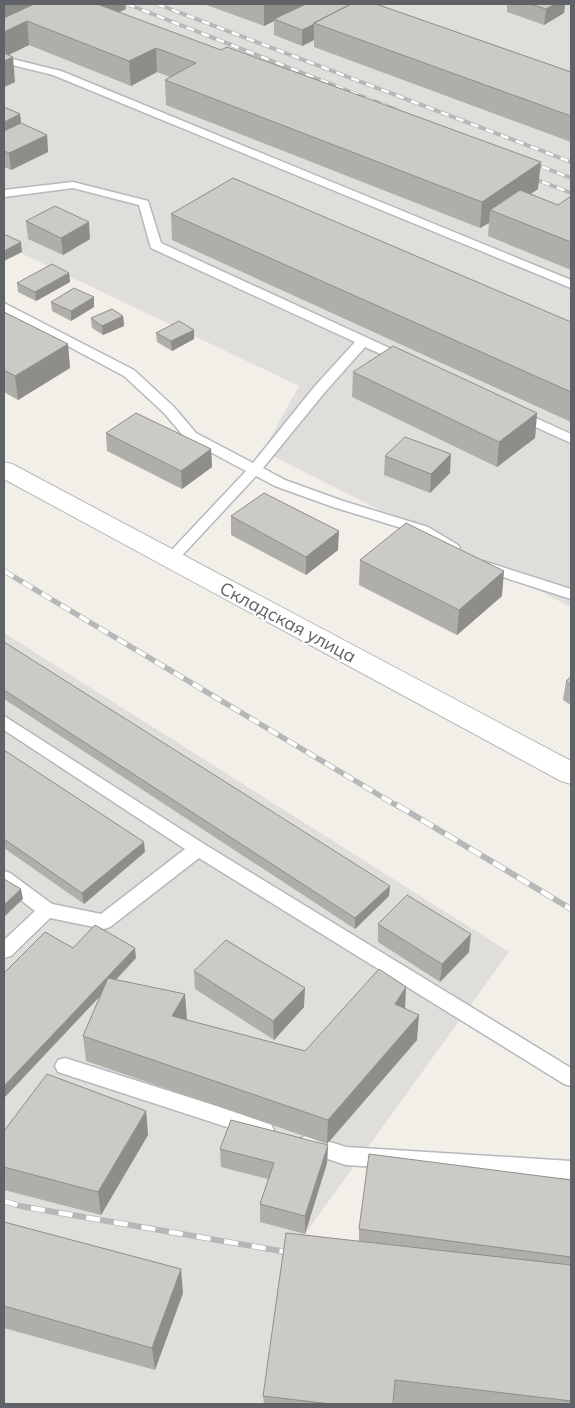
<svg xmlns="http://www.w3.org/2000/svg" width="575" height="1408" viewBox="0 0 575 1408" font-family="Mulish,sans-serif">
	<rect width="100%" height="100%" fill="#f1efe8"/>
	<!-- industrial -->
	<path fill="#e0deda" d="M4 4H571V607L263 451 299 386 4 245Z
		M4 633 509 952 305 1234 571 1287V1404H4Z"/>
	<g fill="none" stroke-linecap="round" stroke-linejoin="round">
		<defs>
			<path id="lane" d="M4 57 61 71 571 280V288L53 75 4 63Z
				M73 182 148 201 161 243 409 357 411 360 404 364 365 347 325 392 263 468 285 480 343 501 428 527 458 545 460 548 458 551H448L418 533 333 507 275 486 256 476 176 562H166L164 559 166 556 246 471 186 439 164 413 124 376 4 312V303L134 370 174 407 196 433 253 463 315 386 355 342 151 248 139 205 73 188 4 197V190Z
				M516 409 571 434V443L511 416 509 413Z
				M483 561 571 589V599L478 569 475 566Z
				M4 716 204 844 571 1068V1086L564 1084 199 858 110 927 104 929 50 918 11 956 4 958V940L35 911 4 887V871L10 873 52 904 101 914 185 849 4 730Z
				M65 1058 264 1121 271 1124 274 1130 271 1136 264 1139 58 1072 55 1066 58 1060Z
				M308 1135 346 1147 571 1161V1179L346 1165 301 1150 298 1144 301 1138Z"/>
			<path id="street" d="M4 462 12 464 571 761V784L561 781 4 479Z"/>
		</defs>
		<!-- lane casing -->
		<use href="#lane" stroke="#b5b8bc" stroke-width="3"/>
		<!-- street casing -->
		<use href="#street" stroke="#b5b8bc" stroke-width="2"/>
		<!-- lane -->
		<use href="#lane" fill="#fff" fill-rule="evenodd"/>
		<!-- street -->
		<use href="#street" fill="#fff" fill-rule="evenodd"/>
		<defs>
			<path id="rail-far2" d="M127 4 397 110
				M157 4 571 162
				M527 161 571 178
				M527 176 571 193"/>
			<path id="rail-far1" d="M4 571 399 807"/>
			<path id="rail" d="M397 805 571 909
				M4 1201 20 1206 298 1254"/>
		</defs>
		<!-- rail-far2 casing -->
		<use href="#rail-far2" stroke="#b6b7b8" stroke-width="4"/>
		<!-- rail-far1 casing -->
		<use href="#rail-far1" stroke="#b6b7b8" stroke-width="5.5"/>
		<!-- rail casing -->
		<use href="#rail" stroke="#b6b7b8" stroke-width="6"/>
		<!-- rail-far2 -->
		<use href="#rail-far2" stroke="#fff" stroke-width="2.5" stroke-dasharray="8" stroke-linecap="butt"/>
		<!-- rail-far1 -->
		<use href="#rail-far1" stroke="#fff" stroke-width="4" stroke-dasharray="11" stroke-linecap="butt"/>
		<!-- rail -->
		<use href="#rail" stroke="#fff" stroke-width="4.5" stroke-dasharray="14" stroke-linecap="butt"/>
	</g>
	<!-- wall -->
	<path fill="#afaea9" d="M4 4H125L126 9 119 12 538 189 530 194 558 205 571 196V270L488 236 489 223 480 228 166 105 165 80 170 77 157 72 131 86 29 45 9 55 15 82 4 87Z
		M204 4H376L571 72V142L314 47V40L302 46 274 35V21L264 26Z
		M507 4H565L564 13 544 25 507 12Z
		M4 107 20 114 21 123 47 135 48 152 11 170 4 167Z
		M171 214 571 322V422L172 240Z
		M26 221 90 239 63 255 28 239Z
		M69 273 70 282 36 301 18 292 17 283Z
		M51 302 94 307 71 321 52 311Z
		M4 312 68 344 70 368 18 400 4 392Z
		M123 316 124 326 103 335 92 328 91 318Z
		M194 330V339L172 351 157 342 156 333Z
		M353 372 537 413 535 438 497 467 352 397Z
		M106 433 211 449 212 467 182 489 107 451Z
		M385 456 450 473 430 493 384 475Z
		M231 516 338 550 306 575 231 535Z
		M360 560 502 596 457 635 359 585Z
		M4 642 389 896 355 929 4 699Z
		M571 677V705L563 700 566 681Z
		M4 750 145 852 84 904 4 848Z
		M378 924 469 952 440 982 378 942Z
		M73 948 136 958 116 980 187 1019 186 1020 305 1051 405 1009 417 1040 327 1144 86 1061 83 1036 101 995 4 1098V973Z
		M194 971 304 1007 274 1040 195 989Z
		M146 1111 148 1135 101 1215 4 1190V1131Z
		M328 1145 327 1163 305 1234 260 1222V1204L268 1179 221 1167 220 1149Z
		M571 1180V1404H264L263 1396 359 1241V1229Z
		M4 1222 183 1293 155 1370 4 1328Z"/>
	<!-- shaded-wall -->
	<path fill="#8f8d8a" d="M4 4H38L4 19Z
		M90 4H125L126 9 91 25Z
		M266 4H308L274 19V21L264 26V5Z
		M555 4H565L564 13 544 25 546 9Z
		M27 21 29 45 4 57V32Z
		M314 24V40L302 46V30Z
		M156 48 157 72 131 86 129 61Z
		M13 57 15 82 4 87V61Z
		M20 114 23 140 4 149V122Z
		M47 135 48 152 11 170 9 153Z
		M541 162 538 189 501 214 490 210 489 223 480 228 482 202Z
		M89 222 90 239 63 255 61 238Z
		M21 242 22 252 4 261V251Z
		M69 273 70 282 36 301 35 292Z
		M94 297V307L71 321V311Z
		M123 316 124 326 103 335 102 326Z
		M194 330V339L172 351 171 341Z
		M68 344 70 368 18 400 15 376Z
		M537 413 535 438 497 467 499 442Z
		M211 449 212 467 182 489 181 471Z
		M451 454 450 473 430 493 431 474Z
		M339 531 338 550 306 575V557Z
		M504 571 502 596 457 635 459 610Z
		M144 842 145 852 84 904 82 893Z
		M390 886 389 896 355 929V918Z
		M21 889 23 899 4 917V905Z
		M471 934 469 952 440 982 442 964Z
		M135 948 136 958 4 1098V1086Z
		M406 987 405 1012 395 1004Z
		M305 988 304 1007 274 1040 273 1021Z
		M185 994 187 1019 174 1041 172 1016Z
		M419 1015 417 1040 327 1144 328 1120Z
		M146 1111 148 1135 101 1215 98 1192Z
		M328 1145 327 1163 305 1234V1216Z
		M181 1269 183 1293 155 1370 152 1348Z"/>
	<!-- building -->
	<path fill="#cccac5" stroke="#8f8d8a" d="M34 4H97L221 50 227 47 541 162 482 202 165 80 196 63 156 48 129 61 27 21 4 32V18Z
		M306 4H351L314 23V24L302 30 274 19Z
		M351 4H376L571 72V116L314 23Z
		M530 4H555L546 9Z
		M4 53 13 57 4 61Z
		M4 107 20 114 4 122Z
		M21 123 47 135 9 153 4 151V131Z
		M233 178 571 322V392L171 214Z
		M520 190 558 205 571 196V242L490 210Z
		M55 206 89 222 61 238 26 221Z
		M6 235 21 242 4 251V236Z
		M52 264 69 273 35 292 17 283Z
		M74 288 94 297 71 311 51 302Z
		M112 309 123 316 102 326 91 318Z
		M4 312 68 344 15 376 4 370Z
		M179 321 194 330 171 341 156 333Z
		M393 346 537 413 499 442 353 372Z
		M136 413 211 449 181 471 106 433Z
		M405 437 451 454 431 474 385 456Z
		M264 493 339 531 306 557 231 516Z
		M406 523 504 571 459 610 360 560Z
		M4 642 390 886 355 918 4 690Z
		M571 677V685L566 681Z
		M4 750 144 842 82 893 4 839Z
		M4 879 21 889 4 905Z
		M407 895 471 934 442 964 378 924Z
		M95 925 135 948 4 1086V973L45 932 73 948Z
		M226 940 305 988 273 1021 194 971Z
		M379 969 406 987 395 1004 419 1015 328 1120 83 1036 108 978 185 994 172 1016 305 1051Z
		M47 1074 146 1111 98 1192 4 1167V1131Z
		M231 1120 328 1145 305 1216 260 1204 274 1163 220 1149Z
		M369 1154 571 1180V1257L359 1229Z
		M4 1222 181 1269 152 1348 4 1306Z
		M286 1233 571 1265V1401L395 1380 393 1404H331L263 1396Z"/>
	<g text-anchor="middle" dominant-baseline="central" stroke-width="4" stroke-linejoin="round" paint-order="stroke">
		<!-- street labels -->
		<g font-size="18" fill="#5f6368" stroke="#fff">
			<text transform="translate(288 622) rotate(28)">Складская улица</text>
		</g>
	</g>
	<!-- border -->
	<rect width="575" height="1408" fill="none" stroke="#5f6368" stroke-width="10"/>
</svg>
